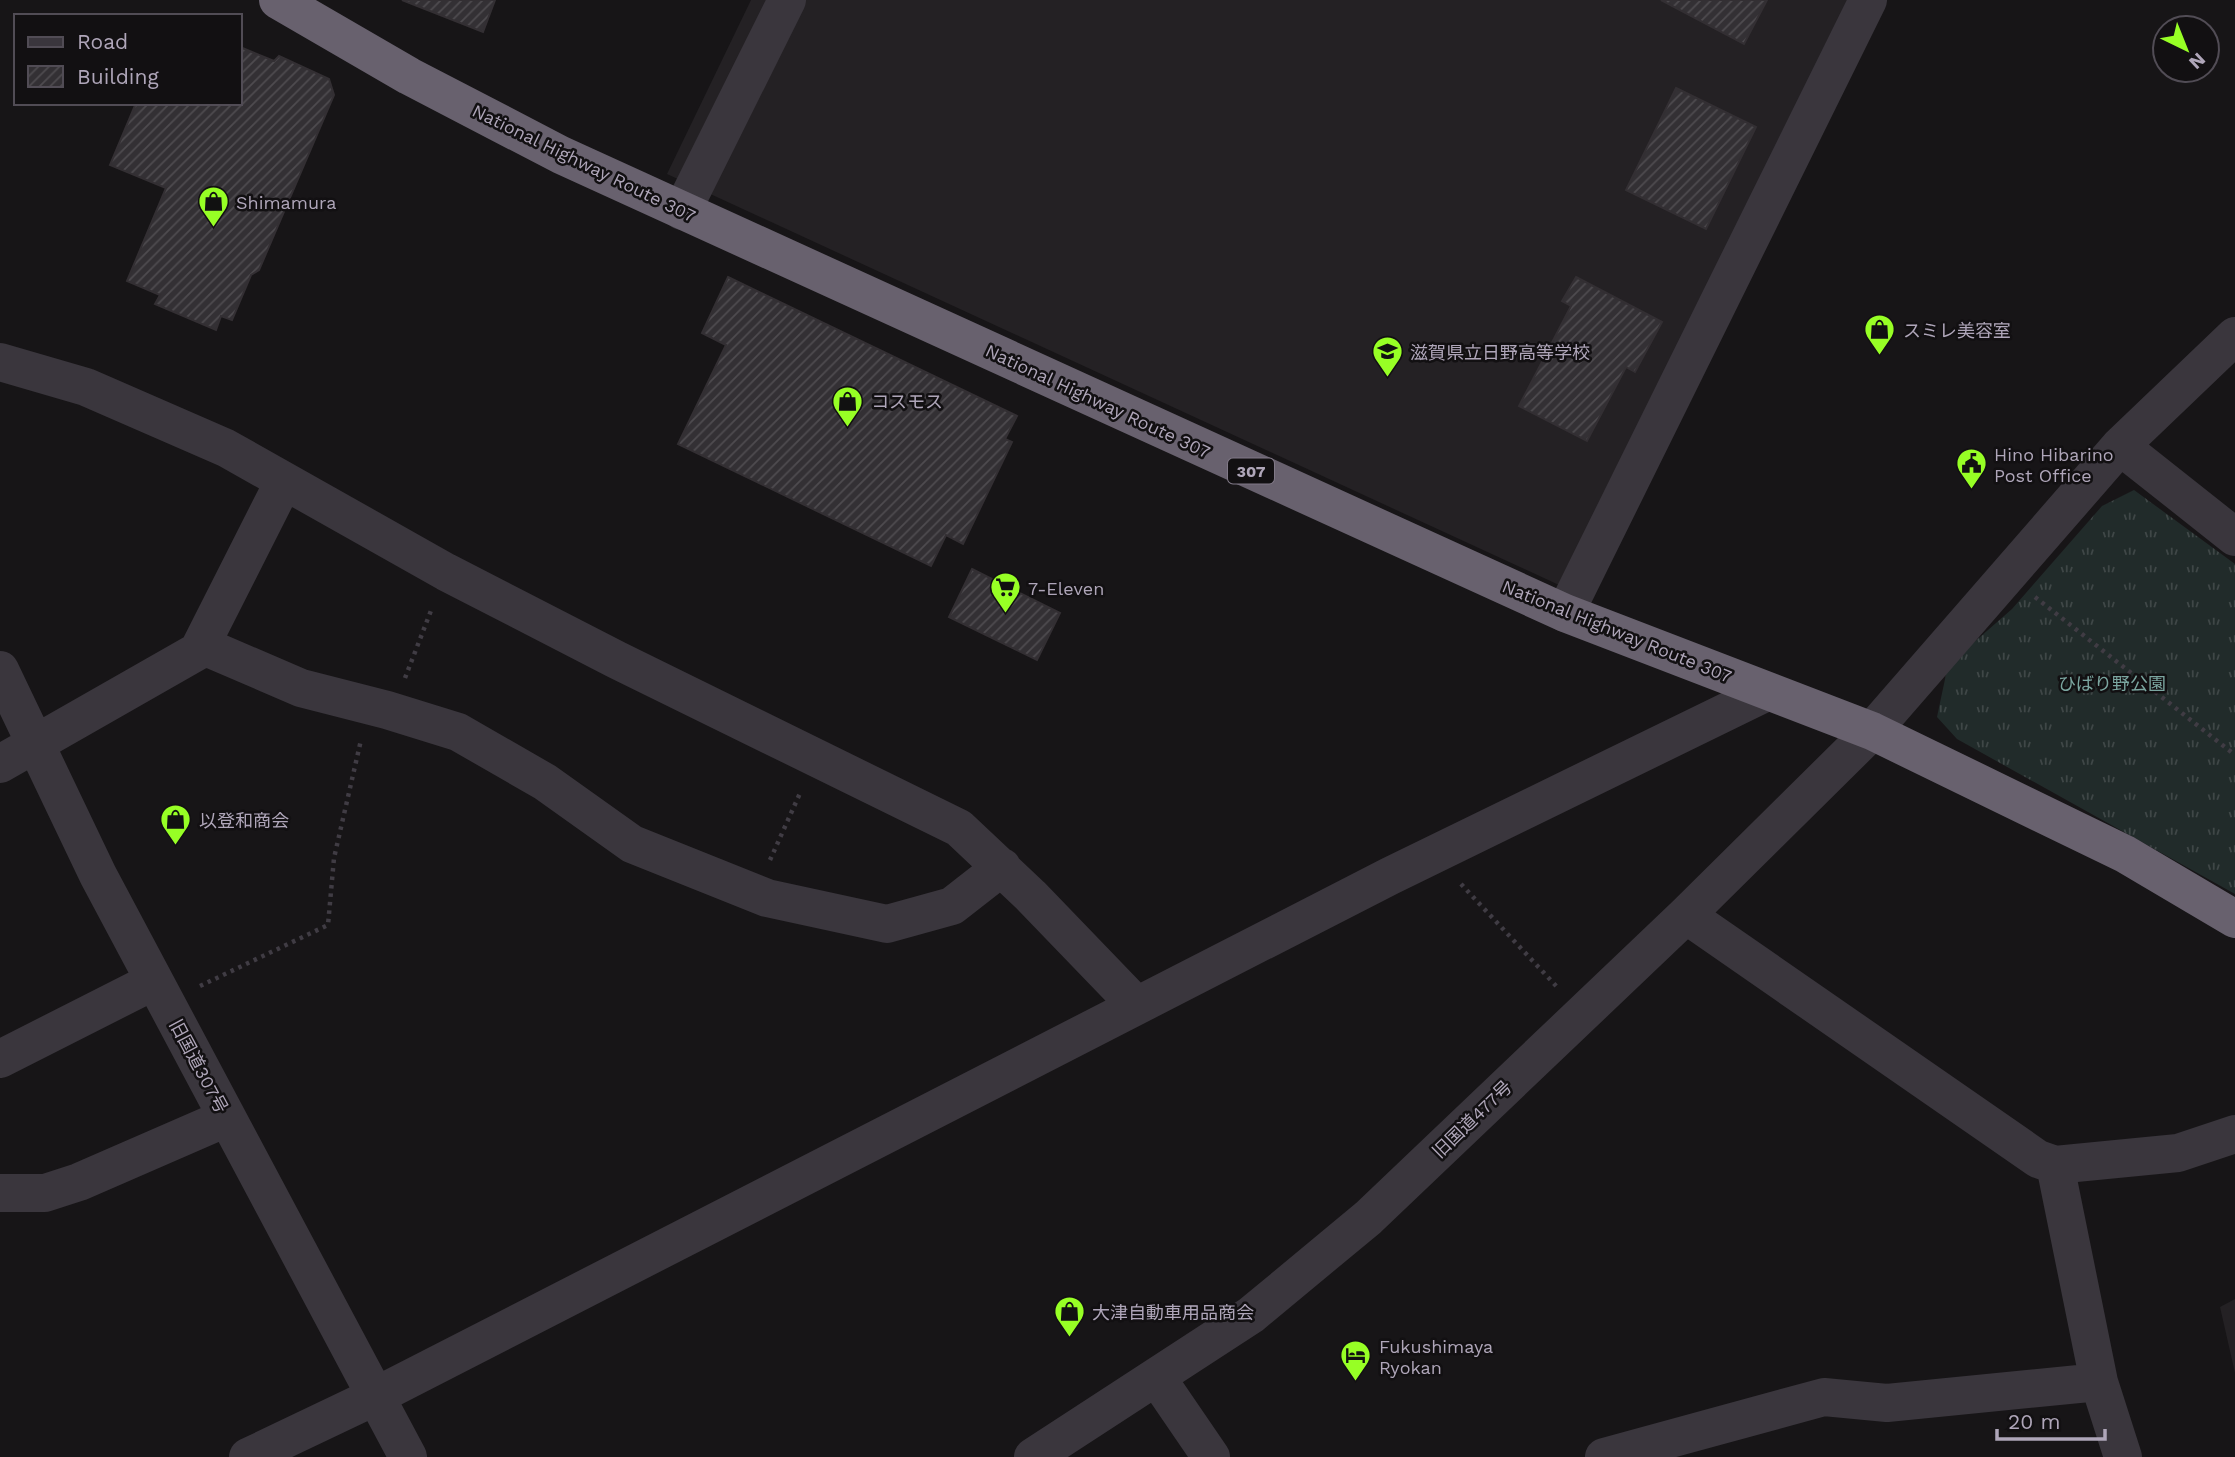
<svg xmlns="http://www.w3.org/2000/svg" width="2235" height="1457" viewBox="0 0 2235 1457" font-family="'Work Sans','Noto Sans JP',sans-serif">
	<defs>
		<pattern id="grass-tufts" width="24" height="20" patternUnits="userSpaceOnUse" patternTransform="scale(1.75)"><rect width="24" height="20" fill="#212b2a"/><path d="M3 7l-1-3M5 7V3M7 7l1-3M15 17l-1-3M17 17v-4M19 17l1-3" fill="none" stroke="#3f4747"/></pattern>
		<pattern id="building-hatch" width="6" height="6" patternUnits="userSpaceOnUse" patternTransform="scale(1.75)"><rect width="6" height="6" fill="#333034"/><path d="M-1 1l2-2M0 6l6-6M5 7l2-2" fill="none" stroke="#4e4b4f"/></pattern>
	</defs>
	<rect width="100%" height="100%" fill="#171517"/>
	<!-- built -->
	<path fill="#242124" d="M751 0H1848L1559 585 667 174Z
		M2235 1299V1373L2220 1307Z"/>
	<!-- grass -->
	<path fill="url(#grass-tufts)" d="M2134 490 2235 564V894L1957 739 1937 717 1948 665 2012 609 2102 506Z"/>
	<!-- building -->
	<path fill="url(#building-hatch)" stroke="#332f33" stroke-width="2" d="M402 0H495L483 32Z
		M1661 0H1767L1744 44Z
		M240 47 274 61 279 56 329 79 334 95 259 270 251 275 232 320 221 316 216 330 155 304 160 295 127 281 166 188 110 165 136 103H240Z
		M1676 88 1756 127 1706 229 1626 190Z
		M728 277 1017 416 1005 439 1012 442 963 544 946 535 931 566 678 444 726 345 702 333Z
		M1576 277 1662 322 1635 372 1626 367 1587 441 1519 406 1571 306 1562 301Z
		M972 569 1060 613 1037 660 949 617Z"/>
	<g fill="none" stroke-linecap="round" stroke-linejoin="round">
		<!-- path -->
		<path stroke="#403c44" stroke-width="4.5" stroke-dasharray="3.5 5" stroke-linecap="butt" d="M2035 597 2235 755
			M405 678 432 608
			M770 860 801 791
			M1461 884 1558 988
			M200 986 328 925 334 858 361 740"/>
		<!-- minor -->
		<path stroke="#3a363d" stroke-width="38" d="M682 211 787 0
			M0 362 86 387 226 448 446 572 617 660 959 828 1031 896 1136 1005
			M2120 446 2235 537
			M1565 613 1868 0
			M201 645 301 688 387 710 458 732 545 782 632 844 767 898 887 924 952 906 1002 867
			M0 670 98 875 408 1457
			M0 764 198 651 284 481
			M1686 915 2038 1159 2055 1165 2178 1153 2235 1134
			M0 1059 154 981
			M2055 1165 2099 1382 2123 1457
			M0 1193H45L79 1182 226 1118
			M1157 1378 1211 1457
			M248 1457 378 1395 1390 876 1767 692
			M1033 1457 1251 1315 1368 1218 1686 915 1872 731 2120 446 2235 336
			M1604 1457 1824 1397 1887 1403 2099 1382"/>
		<!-- highway -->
		<path stroke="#68616e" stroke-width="38" d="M278 0 409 76 561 155 1565 613 1872 731 2125 854 2235 919"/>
	</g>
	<!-- icons -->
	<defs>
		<symbol id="shop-pin" viewBox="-11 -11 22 30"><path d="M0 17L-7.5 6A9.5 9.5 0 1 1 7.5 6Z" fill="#97ff25" stroke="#121012"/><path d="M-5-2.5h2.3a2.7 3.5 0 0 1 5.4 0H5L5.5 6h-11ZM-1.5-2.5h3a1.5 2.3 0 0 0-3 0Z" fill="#111"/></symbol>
		<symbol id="school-pin" viewBox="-11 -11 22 30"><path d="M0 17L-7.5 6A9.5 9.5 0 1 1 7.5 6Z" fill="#97ff25" stroke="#121012"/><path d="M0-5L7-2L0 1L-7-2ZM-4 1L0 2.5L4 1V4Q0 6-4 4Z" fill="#111"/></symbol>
		<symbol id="civic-pin" viewBox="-11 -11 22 30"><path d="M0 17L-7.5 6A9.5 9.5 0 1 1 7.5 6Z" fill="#97ff25" stroke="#121012"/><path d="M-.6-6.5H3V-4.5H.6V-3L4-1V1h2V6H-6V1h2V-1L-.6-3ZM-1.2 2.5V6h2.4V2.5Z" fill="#111"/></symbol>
		<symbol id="supermarket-pin" viewBox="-11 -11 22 30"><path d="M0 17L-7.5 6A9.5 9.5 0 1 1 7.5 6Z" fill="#97ff25" stroke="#121012"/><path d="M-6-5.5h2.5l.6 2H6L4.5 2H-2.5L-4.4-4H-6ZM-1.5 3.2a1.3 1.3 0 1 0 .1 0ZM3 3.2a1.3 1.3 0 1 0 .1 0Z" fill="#111"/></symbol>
		<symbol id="hotel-pin" viewBox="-11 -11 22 30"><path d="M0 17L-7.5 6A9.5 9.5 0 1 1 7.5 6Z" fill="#97ff25" stroke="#121012"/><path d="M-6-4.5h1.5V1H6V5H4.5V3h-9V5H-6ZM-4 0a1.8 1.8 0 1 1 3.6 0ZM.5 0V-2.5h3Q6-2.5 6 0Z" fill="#111"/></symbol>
	</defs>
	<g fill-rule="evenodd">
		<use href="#shop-pin" x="196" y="184" width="35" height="47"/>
		<use href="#shop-pin" x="1862" y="312" width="35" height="47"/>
		<use href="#school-pin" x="1370" y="334" width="35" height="47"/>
		<use href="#shop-pin" x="830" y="384" width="35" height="47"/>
		<use href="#civic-pin" x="1954" y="446" width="35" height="47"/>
		<use href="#supermarket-pin" x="988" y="570" width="35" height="47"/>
		<use href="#shop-pin" x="158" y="802" width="35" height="47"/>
		<use href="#shop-pin" x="1052" y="1294" width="35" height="47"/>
		<use href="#hotel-pin" x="1338" y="1338" width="35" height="47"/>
	</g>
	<g text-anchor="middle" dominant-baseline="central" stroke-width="5" stroke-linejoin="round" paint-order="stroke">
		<!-- shield labels -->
		<rect fill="#121012" stroke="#807987" stroke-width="2" x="1228" y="458.5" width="46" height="25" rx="5"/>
		<g font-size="16" font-weight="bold" fill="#afa6b9">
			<text x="1251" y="471">307</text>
		</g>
		<!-- street labels -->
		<g font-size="18" fill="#afa6b9" stroke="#121012">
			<text transform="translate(584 163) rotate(26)">National Highway Route 307</text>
			<text transform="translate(1098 401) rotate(25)">National Highway Route 307</text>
			<text transform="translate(1617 631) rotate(22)">National Highway Route 307</text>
			<text transform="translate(199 1066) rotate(62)">旧国道307号</text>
			<text transform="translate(1472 1119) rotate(-44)">旧国道477号</text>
		</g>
		<!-- poi labels -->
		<g font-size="18" fill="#afa6b9" stroke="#121012" text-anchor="start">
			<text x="236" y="202">Shimamura</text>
			<text x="1903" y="330">スミレ美容室</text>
			<text x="1410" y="352">滋賀県立日野高等学校</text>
			<text x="871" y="401">コスモス</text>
			<text x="1994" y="454">Hino Hibarino<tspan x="1994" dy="21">Post Office</tspan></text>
			<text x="1028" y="588">7-Eleven</text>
			<text x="199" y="820">以登和商会</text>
			<text x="1092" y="1312">大津自動車用品商会</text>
			<text x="1379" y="1346">Fukushimaya<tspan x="1379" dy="21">Ryokan</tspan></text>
		</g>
		<!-- park labels -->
		<g font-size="18" fill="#7ba6a0" stroke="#121012">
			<text x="2112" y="683">ひばり野公園</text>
		</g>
	</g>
	<!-- legend -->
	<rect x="14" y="14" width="228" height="91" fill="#121012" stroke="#514c55" stroke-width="2"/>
	<rect x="28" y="37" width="35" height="10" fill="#3a363d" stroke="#514c55" stroke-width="2"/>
	<text x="77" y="49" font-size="21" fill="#afa6b9">Road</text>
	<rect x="28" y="66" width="35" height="21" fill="url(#building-hatch)" stroke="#514c55" stroke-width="2"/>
	<text x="77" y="84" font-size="21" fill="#afa6b9">Building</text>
	<!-- north arrow -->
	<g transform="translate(2186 49) rotate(137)"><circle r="33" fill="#121012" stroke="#514c55" stroke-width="2"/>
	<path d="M0-5L12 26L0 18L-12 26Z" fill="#97ff25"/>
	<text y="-10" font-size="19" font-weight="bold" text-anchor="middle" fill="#afa6b9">N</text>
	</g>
	<!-- scale -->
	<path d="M1997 1429v10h108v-10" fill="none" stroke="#afa6b9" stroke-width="3.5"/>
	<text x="2008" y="1429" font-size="21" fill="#afa6b9" stroke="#121012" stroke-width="5" paint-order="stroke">20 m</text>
</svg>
